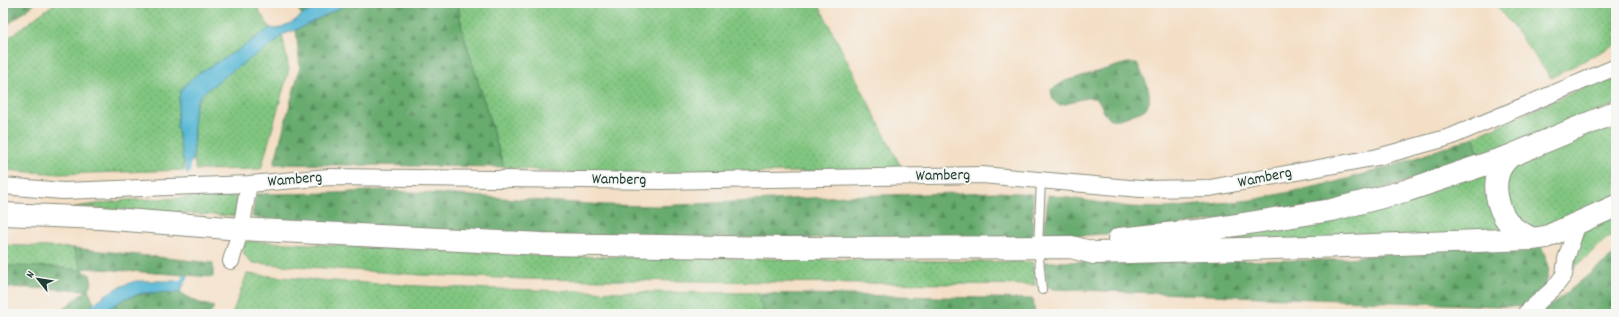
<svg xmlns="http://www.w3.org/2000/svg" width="1619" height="317" viewBox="0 0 1619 317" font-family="Dekko,sans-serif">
	<defs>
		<pattern id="green-dots" width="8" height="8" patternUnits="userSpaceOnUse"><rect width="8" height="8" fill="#81c680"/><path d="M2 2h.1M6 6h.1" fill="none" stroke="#69a26a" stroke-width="1.8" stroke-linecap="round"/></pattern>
		<pattern id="forest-firs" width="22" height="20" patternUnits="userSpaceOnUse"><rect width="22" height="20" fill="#68ab6e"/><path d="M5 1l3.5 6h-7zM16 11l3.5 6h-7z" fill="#558c5b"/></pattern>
	</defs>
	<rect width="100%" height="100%" fill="#f6f6f2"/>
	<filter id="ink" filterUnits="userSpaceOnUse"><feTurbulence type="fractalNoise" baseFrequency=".025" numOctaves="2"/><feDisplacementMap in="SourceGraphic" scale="8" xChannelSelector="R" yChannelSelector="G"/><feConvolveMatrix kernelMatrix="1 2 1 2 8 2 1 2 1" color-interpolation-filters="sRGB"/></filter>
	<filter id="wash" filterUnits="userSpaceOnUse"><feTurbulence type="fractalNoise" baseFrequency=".012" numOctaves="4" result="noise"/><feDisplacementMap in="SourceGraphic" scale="16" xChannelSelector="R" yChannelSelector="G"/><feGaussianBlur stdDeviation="0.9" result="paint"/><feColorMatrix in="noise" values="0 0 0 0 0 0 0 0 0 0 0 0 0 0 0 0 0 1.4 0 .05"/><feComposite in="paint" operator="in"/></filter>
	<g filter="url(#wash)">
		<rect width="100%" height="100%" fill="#f4dfc6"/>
		<!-- green -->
		<path fill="url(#green-dots)" stroke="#50825a" d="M55 3H254L270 28 238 50 199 73 177 126 184 164V170L60 174 3 170V42Z
			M458 3H818L903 171 584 174 504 167 462 29Z
			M1495 3H1616V44L1551 78Z
			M282 35 289 69 261 169 196 170C193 158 194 146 194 133 194 124 192 109 197 100 209 81 256 55 276 42Z
			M1616 73V104L1479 158 1474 137Z
			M1616 116V196L1550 229H1531L1514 219 1504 183 1512 165Z
			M1485 169 1504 236 1206 245 1205 235Z
			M238 196 235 216 74 207 127 200Z
			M1616 213V234L1607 238 1574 268C1572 250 1576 233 1592 223 1599 219 1608 216 1616 213Z
			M247 241 554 256 1032 262 1035 285 525 279 422 275 253 263C246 258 241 253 243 243Z
			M3 245 73 248 82 270 54 267 3 266Z
			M247 274C416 290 587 292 757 293L764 314H232Z"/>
		<!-- forest -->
		<path fill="url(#forest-firs)" stroke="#447451" d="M3 3H36L3 28Z
			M293 3H325L302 15Z
			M349 3H458L462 29 504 167 274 164 300 67 296 30Z
			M1127 63H1137C1142 74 1157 98 1145 109 1142 112 1135 113 1131 115 1126 117 1117 121 1111 119 1101 115 1103 100 1094 98 1082 96 1070 105 1058 105L1053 100 1051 90 1065 81Z
			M1474 137 1479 158 1331 205 1120 233 1044 238 1048 195 1130 207 1166 208 1252 200 1332 183 1393 166Z
			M382 190 605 205 658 206 848 196 998 192 1033 194 1032 240 522 236 276 221 252 217 256 194 336 193Z
			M1539 243C1553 269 1550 273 1539 299L1522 307 1053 289 1047 286 1045 262 1332 260 1416 250Z
			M73 248 213 263V277L86 268 82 270 90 275 92 283 88 290 94 302 84 314H57L87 290 3 287V266L54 267 82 270Z
			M1616 253V308L1608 314H1540Z
			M159 292H180L194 301 214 307 210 314H99C114 299 139 294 159 292Z
			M757 293 1033 299 1035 314H764Z"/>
		<!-- water -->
		<path fill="#57b7d5" stroke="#3b7a84" d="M325 3H349L296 30 282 35 276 42 235 69 203 93 197 101 194 114 193 161 184 164 177 126 178 108 180 92 187 83 199 73 238 50 270 28 277 29 293 22 302 15Z
			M136 281H175L184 284 180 292 143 293 126 298 99 314H84C100 296 114 288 136 281Z"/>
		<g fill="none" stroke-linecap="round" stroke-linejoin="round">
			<!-- stream -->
			<path stroke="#57b7d5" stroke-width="5" d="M188 157V171
				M174 285 183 281 186 277"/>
		</g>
	</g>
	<g filter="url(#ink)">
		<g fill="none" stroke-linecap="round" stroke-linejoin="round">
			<defs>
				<path id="service" d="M1041 180 1038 247 1042 290"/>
				<path id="minor" d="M3 186 63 191 249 184 329 177 660 181 982 175 1140 189 1210 188 1378 157 1450 137 1616 67
					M231 261 241 229 249 184
					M1525 314 1554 288 1564 275 1566 259 1578 223"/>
				<path id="secondary" d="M1510 156C1505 161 1500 167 1498 174 1493 191 1499 216 1514 228 1519 232 1526 235 1532 239
					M3 214 100 218 241 229 541 244 783 248 1071 247 1094 253 1347 246 1532 239 1546 237 1616 206
					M1119 239 1204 230 1332 210 1405 191 1510 156 1616 112"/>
			</defs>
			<!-- service casing -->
			<use href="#service" stroke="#8a8e7d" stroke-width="10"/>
			<!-- minor casing -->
			<use href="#minor" stroke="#8a8e7d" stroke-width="18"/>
			<!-- secondary casing -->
			<use href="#secondary" stroke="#8a8e7d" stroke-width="24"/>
			<!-- service -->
			<use href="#service" stroke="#fff" stroke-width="8"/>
			<!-- minor -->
			<use href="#minor" stroke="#fff" stroke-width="16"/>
			<!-- secondary -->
			<use href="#secondary" stroke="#fff" stroke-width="22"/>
		</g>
	</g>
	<g text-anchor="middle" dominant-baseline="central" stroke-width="4" stroke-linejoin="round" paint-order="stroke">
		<!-- street labels -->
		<g font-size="16" fill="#1f3d34" stroke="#f6f6f2">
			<text transform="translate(943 176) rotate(-1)">Wamberg</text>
			<text transform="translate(1265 178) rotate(-11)">Wamberg</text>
			<text transform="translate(295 180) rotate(-5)">Wamberg</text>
			<text transform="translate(619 180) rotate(1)">Wamberg</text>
		</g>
	</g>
	<!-- margin -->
	<rect width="1619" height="317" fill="none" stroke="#f6f6f2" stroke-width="16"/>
	<!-- north arrow -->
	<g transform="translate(38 279) rotate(300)" stroke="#f6f6f2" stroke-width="3" paint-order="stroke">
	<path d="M0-3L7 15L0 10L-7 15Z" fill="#1f3d34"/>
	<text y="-6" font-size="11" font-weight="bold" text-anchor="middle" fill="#1f3d34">N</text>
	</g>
</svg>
